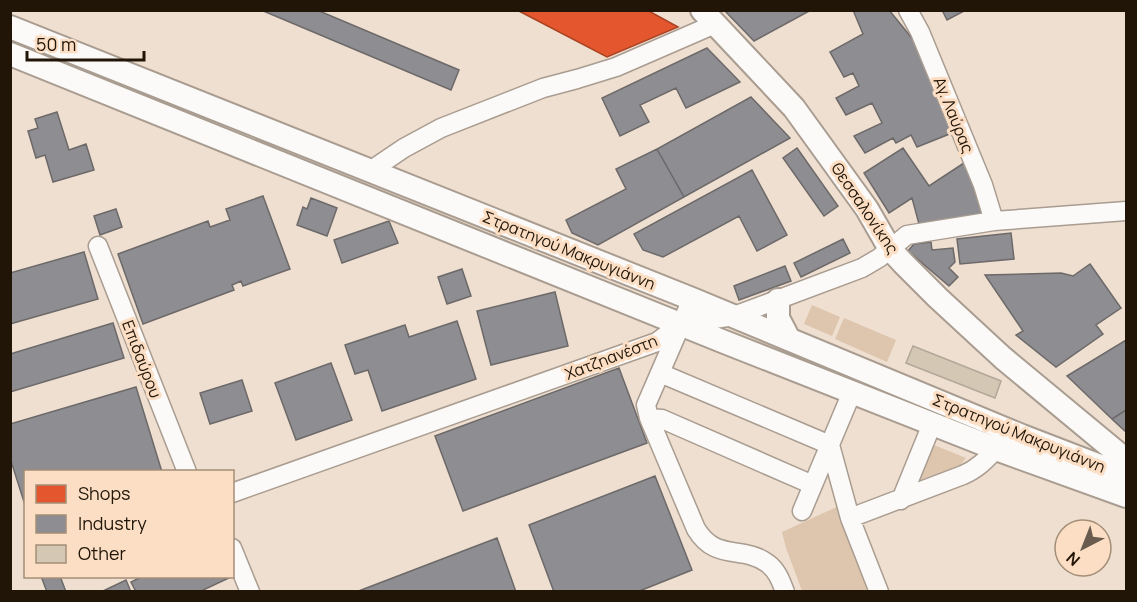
<svg xmlns="http://www.w3.org/2000/svg" width="1137" height="602" viewBox="0 0 1137 602" font-family="Manrope,sans-serif">
	<rect width="100%" height="100%" fill="#eedfd0"/>
	<!-- green -->
	<path fill="#dec5ad" d="M812 305 840 317 832 336 804 324Z
		M844 318 896 340 887 362 835 339Z
		M924 441 966 458 960 465 912 486Z
		M841 505 876 591H802L786 548 782 532Z"/>
	<!-- shops -->
	<path fill="#e4572e" stroke="#aa4323" stroke-width="1.5" d="M517 10H647L678 27 607 57Z"/>
	<!-- industry -->
	<path fill="#8d8d92" stroke="#6d6969" stroke-width="1.5" d="M261 10H317L459 70 451 90Z
		M724 10H811L754 41Z
		M853 10H889L915 42 952 133 917 147 911 135 896 143 893 138 865 153 854 136 882 123 872 103 846 115 836 98 859 86 853 73 844 77 830 52 863 34Z
		M942 10H963L964 11 947 20Z
		M707 48 740 82 686 108 676 88 640 105 649 122 620 136 602 98Z
		M751 97 790 138 684 197 657 149Z
		M57 112 69 150 86 144 94 170 53 182 45 155 36 158 28 131 38 128 35 119Z
		M797 148 838 206 824 216 783 158Z
		M903 148 929 186 964 163 985 215 919 224 912 198 889 213 864 173Z
		M657 149 684 197 598 245 572 233 566 220 626 189 616 169Z
		M752 170 787 235 757 251 739 216 663 257 643 250 634 234Z
		M263 196 290 269 243 286 241 281 232 285 234 290 143 324 118 254 208 221 210 227 230 220 226 209Z
		M311 198 337 208 327 236 297 225 303 207 307 209Z
		M116 209 122 227 100 235 94 216Z
		M389 221 398 243 342 263 334 240Z
		M1011 233 1014 259 960 264 957 239Z
		M843 239 850 253 801 277 794 263Z
		M931 242 932 250 953 248 955 262 949 268 958 277 949 286 908 251 914 244Z
		M84 252 98 299 10 324V273Z
		M1090 264 1121 308 1096 325 1103 334 1056 367 1016 335 1023 331 985 275 1061 273 1073 276Z
		M785 266 791 281 739 300 734 286Z
		M462 269 471 296 447 304 438 277Z
		M555 292 568 346 491 365 477 311Z
		M457 321 476 379 382 411 368 370 355 374 345 345 405 325 409 337Z
		M113 323 124 358 10 392V354Z
		M1126 340V410L1112 419 1067 376Z
		M331 363 352 420 296 440 275 383Z
		M619 368 647 443 463 511 435 436Z
		M242 380 252 411 210 424 200 393Z
		M136 387 162 472H26V508L10 458V424Z
		M1126 410V432L1112 419Z
		M655 476 692 570 637 592H554L529 525Z
		M497 538 516 592H356Z
		M41 576H60L66 592H47Z
		M143 576H228L229 578 199 592H136L131 582Z
		M126 580 131 592H101Z"/>
	<!-- building -->
	<path fill="#d4c7b3" stroke="#b2a799" stroke-width="1.5" d="M913 346 1001 381 995 398 906 363Z"/>
	<g fill="none" stroke-linecap="round" stroke-linejoin="round">
		<defs>
			<path id="minor" d="M908 10 920 32 983 185 994 221
				M370 171 404 148 441 128 543 88 577 79 616 67 715 24
				M98 246 187 472
				M692 299 646 405 649 418 696 529C716 562 742 545 767 563 777 570 781 581 785 592
				M660 373 830 445 850 518 879 592
				M649 418 662 419 813 485
				M232 493 657 342 681 324 734 316 862 268 879 258 907 235 994 221 1126 211
				M901 500 932 424
				M802 511 852 392
				M850 518 963 475C977 469 986 460 996 449
				M232 548 250 592"/>
			<path id="tertiary" d="M702 10 794 108 867 209 890 249 903 263 938 298 1003 358 1126 460
				M10 27 692 299 1022 436 1126 476
				M10 54 722 341 996 449 1126 496
				M778 300V318L789 339"/>
		</defs>
		<!-- minor casing -->
		<use href="#minor" stroke="#a99c90" stroke-width="21"/>
		<!-- tertiary casing -->
		<use href="#tertiary" stroke="#a99c90" stroke-width="26"/>
		<!-- minor -->
		<use href="#minor" stroke="#fcfaf8" stroke-width="18"/>
		<!-- tertiary -->
		<use href="#tertiary" stroke="#fcfaf8" stroke-width="22"/>
	</g>
	<g text-anchor="middle" dominant-baseline="central" stroke-width="6" stroke-linejoin="round" paint-order="stroke">
		<!-- street labels -->
		<g font-size="16" fill="#211508" stroke="#fbdec3">
			<text transform="translate(954 115) rotate(68)">Αγ. Λαύρας</text>
			<text transform="translate(865 208) rotate(56)">Θεσσαλονίκης</text>
			<text transform="translate(569 250) rotate(22)">Στρατηγού Μακρυγιάννη</text>
			<text transform="translate(611 357) rotate(-21)">Χατζηανέστη</text>
			<text transform="translate(142 359) rotate(69)">Επιδαύρου</text>
			<text transform="translate(1019 433) rotate(22)">Στρατηγού Μακρυγιάννη</text>
		</g>
	</g>
	<!-- border -->
	<rect width="1137" height="602" fill="none" stroke="#211508" stroke-width="24"/>
	<!-- legend -->
	<rect x="24" y="470" width="210" height="108" fill="#fbdec3" stroke="#a48e78" stroke-width="1.5"/>
	<rect x="36" y="485" width="30" height="18" fill="#e4572e" stroke="#a48e78" stroke-width="1.5"/>
	<text x="78" y="500" font-size="18" fill="#211508">Shops</text>
	<rect x="36" y="515" width="30" height="18" fill="#8d8d92" stroke="#a48e78" stroke-width="1.5"/>
	<text x="78" y="530" font-size="18" fill="#211508">Industry</text>
	<rect x="36" y="545" width="30" height="18" fill="#d4c7b3" stroke="#a48e78" stroke-width="1.5"/>
	<text x="78" y="560" font-size="18" fill="#211508">Other</text>
	<!-- north arrow -->
	<g transform="translate(1083 548) rotate(222)"><circle r="28" fill="#fbdec3" stroke="#a48e78" stroke-width="1.5"/>
	<path d="M0-4.5L10 22L0 15L-10 22Z" fill="#695c4e"/>
	<text y="-9" font-size="16" font-weight="bold" text-anchor="middle" fill="#211508">N</text>
	</g>
	<!-- scale -->
	<path d="M27 51v9h117v-9" fill="none" stroke="#211508" stroke-width="3"/>
	<text x="36" y="51" font-size="18" fill="#211508" stroke="#fbdec3" stroke-width="4.5" paint-order="stroke">50 m</text>
</svg>
